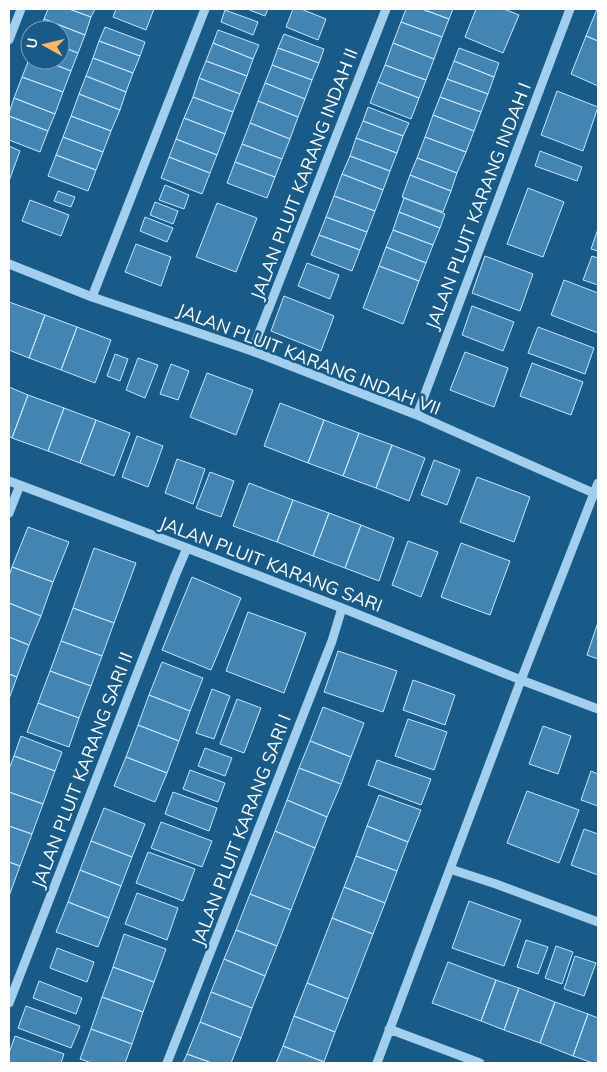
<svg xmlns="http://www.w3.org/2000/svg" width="607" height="1072" viewBox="0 0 607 1072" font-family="Mulish,sans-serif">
	<rect width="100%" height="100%" fill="#195b88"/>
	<!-- building -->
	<path fill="#4285b2" stroke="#c7e6f9" d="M48 9H69L91 17 85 35 44 19Z
		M69 9H95L91 17Z
		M116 9H154L146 30 113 17Z
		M247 9H268L265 16Z
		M293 9H301L326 19 318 40 286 27Z
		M406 9H422L449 19 442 37 401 22Z
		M422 9H453L449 19Z
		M476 9H504L519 15 503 53 465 37Z
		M597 9H598V41L586 36Z
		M225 10 258 22 253 35 221 22Z
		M44 19 85 35 78 53 60 46V30H40Z
		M401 22 442 37 434 59 393 43Z
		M105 27 145 42 140 56 99 41Z
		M218 30 259 45 253 59 213 43Z
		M284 34 324 49 319 63 278 48Z
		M586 36 598 41V86L571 74Z
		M99 41 140 56 133 73 93 58Z
		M213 43 253 59 247 76 206 61Z
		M393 43 434 59 426 80 385 65Z
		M60 46 78 53 71 71 43 60H60Z
		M278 48 319 63 312 80 272 65Z
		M459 48 499 63 494 77 454 61Z
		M30 57V60H43L71 71 63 92 22 77Z
		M93 58 133 73 126 92 86 76Z
		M206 61 247 76 240 94 199 78Z
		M454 61 494 77 488 94 447 79Z
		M272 65 312 80 305 99 265 83Z
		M385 65 426 80 419 98 378 82Z
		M86 76 126 92 120 110 79 94Z
		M22 77 63 92 55 114 14 98Z
		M199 78 240 94 233 112 193 97Z
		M447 79 488 94 481 112 440 97Z
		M378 82 419 98 411 119 370 103Z
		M265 83 305 99 298 117 258 101Z
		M557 91 598 107 583 151 541 135Z
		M79 94 120 110 111 131 71 116Z
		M193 97 233 112 225 134 184 118Z
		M440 97 481 112 474 131 433 115Z
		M14 98 55 114 48 131 9 116V113Z
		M258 101 298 117 290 139 250 123Z
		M368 107 409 123 403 136 363 121Z
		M433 115 474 131 466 152 425 137Z
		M9 116 48 131 40 152 9 140Z
		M71 116 111 131 103 152 63 137Z
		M184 118 225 134 217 155 176 139Z
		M363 121 403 136 397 153 356 138Z
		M250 123 290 139 282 159 242 144Z
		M63 137 103 152 96 170 56 155Z
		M425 137 466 152 457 173 417 158Z
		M356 138 397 153 390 171 350 156Z
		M176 139 217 155 210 173 169 157Z
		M242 144 282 159 275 177 235 162Z
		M9 146 20 151 9 181Z
		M540 151 582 167 577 181 535 166Z
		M56 155 96 170 88 191 48 176Z
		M350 156 390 171 383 190 342 174Z
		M169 157 210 173 202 194 161 178Z
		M417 158 457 173 451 191 410 175Z
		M235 162 275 177 267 198 227 183Z
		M342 174 383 190 375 211 334 196Z
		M410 175 451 191 443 212 402 197Z
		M165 185 189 195 184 209 159 200Z
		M528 188 564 202 543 257 507 244Z
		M58 191 75 197 71 207 54 201Z
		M334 196 375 211 367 232 326 217Z
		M404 198 445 214 440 228 399 212Z
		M30 200 69 215 61 236 22 221Z
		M155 202 178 211 173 224 150 215Z
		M217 203 257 218 236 272 196 257Z
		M399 212 440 228 433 245 393 230Z
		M145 217 173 228 167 242 140 231Z
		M326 217 367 232 360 250 319 235Z
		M598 229V251L591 249Z
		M393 230 433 245 426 263 386 247Z
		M319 235 360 250 352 271 311 255Z
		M136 244 171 257 161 286 125 272Z
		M386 247 426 263 419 281 379 266Z
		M485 256 533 274 520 311 472 293Z
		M592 256 598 258V285L583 280Z
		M307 263 339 275 330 299 298 286Z
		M379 266 419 281 403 324 363 308Z
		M564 280 598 293V333L551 315Z
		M284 296 334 316 321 351 271 331Z
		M9 302 45 315 29 358 9 350Z
		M472 306 514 322 503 351 462 335Z
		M45 315 77 327 61 370 29 358Z
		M77 327 111 340 95 383 61 370Z
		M538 327 594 348 585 374 528 353Z
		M465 352 508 368 494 407 450 390Z
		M115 354 128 359 120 381 107 376Z
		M138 358 158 365 145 398 126 390Z
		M532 363 583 382 571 415 520 396Z
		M171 364 189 371 178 400 160 394Z
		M207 373 253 390 236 435 190 417Z
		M9 387 28 395 12 438 9 436Z
		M28 395 64 408 48 451 12 438Z
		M280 403 324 420 308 463 264 446Z
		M64 408 96 420 80 463 48 451Z
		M96 420 130 433 114 476 80 463Z
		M324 420 359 433 343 476 308 463Z
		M359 433 392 445 376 488 343 476Z
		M137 436 163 446 148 487 122 477Z
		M392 445 425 458 409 501 376 488Z
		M177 459 205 469 193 504 165 493Z
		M434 460 460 470 447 505 421 495Z
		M210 472 234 481 221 517 196 508Z
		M477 477 530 497 514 542 460 522Z
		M249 483 293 500 277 542 233 526Z
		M293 500 329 513 313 556 277 542Z
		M329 513 361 525 345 568 313 556Z
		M361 525 394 538 379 581 345 568Z
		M28 527 69 542 53 582 12 567Z
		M408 541 438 552 421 597 392 585Z
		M461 543 510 561 490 615 441 597Z
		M94 548 136 563 114 623 73 608Z
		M12 567 53 582 41 616 9 603V576Z
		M192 577 241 598 211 670 162 650Z
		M9 603 41 616 29 645 9 637Z
		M73 608 114 623 102 656 61 641Z
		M248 612 306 633 284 693 226 671Z
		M598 622V659L587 655Z
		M9 637 29 645 17 677 9 674Z
		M61 641 102 656 91 686 50 671Z
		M338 651 397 671 383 712 324 692Z
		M162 662 203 678 190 711 149 695Z
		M50 671 91 686 79 718 38 703Z
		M9 674 17 677 9 699Z
		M413 680 455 695 445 725 403 710Z
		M212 689 230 696 214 739 196 733Z
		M149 695 190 711 179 741 138 725Z
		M237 699 261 708 244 753 220 744Z
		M38 703 79 718 69 747 27 732Z
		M323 707 364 723 351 757 310 741Z
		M408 719 447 732 434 770 395 756Z
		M138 725 179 741 167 773 126 757Z
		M543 726 571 736 558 774 529 764Z
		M21 736 62 752 55 771 14 756Z
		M310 741 351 757 341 784 299 768Z
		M205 748 232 758 225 776 198 766Z
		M14 756 55 771 43 804 9 792V769Z
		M126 757 167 773 155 802 114 786Z
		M377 760 431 779 421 805 368 785Z
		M299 768 341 784 327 817 287 800Z
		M190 770 225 783 218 802 183 789Z
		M591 771 598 774V806L581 800Z
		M527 791 579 810 559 863 507 843Z
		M9 792 43 804 32 834 9 826Z
		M173 792 217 808 209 831 165 814Z
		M379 795 421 810 408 842 367 826Z
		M287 800 327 817 315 848 275 831Z
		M104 808 145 824 132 857 91 841Z
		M161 822 212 841 202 867 151 848Z
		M9 826 32 834 20 866 9 862Z
		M367 826 408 842 397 871 356 856Z
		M584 829 598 834V875L571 865Z
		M275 831 315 848 291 910 250 894Z
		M91 841 132 857 121 886 80 870Z
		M148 852 195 869 183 901 136 883Z
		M356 856 397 871 385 903 344 887Z
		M9 862 20 866 9 896Z
		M80 870 121 886 109 918 68 902Z
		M344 887 385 903 373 934 332 918Z
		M137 893 178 908 167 940 125 924Z
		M250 894 291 910 277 946 236 930Z
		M469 901 521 920 504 966 452 948Z
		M68 902 109 918 98 947 56 932Z
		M332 918 373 934 348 999 307 983Z
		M236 930 277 946 265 976 224 959Z
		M124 934 166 949 154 982 113 967Z
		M526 940 548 947 538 974 517 967Z
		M556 946 573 952 562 984 545 978Z
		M57 948 94 962 87 982 50 968Z
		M575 956 596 963 584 996 564 989Z
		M224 959 265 976 252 1008 211 992Z
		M448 962 496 980 481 1021 432 1003Z
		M113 967 154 982 143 1012 102 997Z
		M496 980 519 988 504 1030 481 1021Z
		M39 981 82 998 76 1014 33 998Z
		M307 983 348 999 335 1032 294 1016Z
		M519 988 555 1002 540 1043 504 1030Z
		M211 992 252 1008 241 1038 200 1022Z
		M102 997 143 1012 132 1044 91 1029Z
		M555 1002 588 1014 573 1056 540 1043Z
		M26 1006 80 1026 71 1048 18 1028Z
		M588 1014 598 1018V1063H593L573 1056Z
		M294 1016 335 1032 324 1062 283 1046Z
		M200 1022 241 1038 231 1063H212L187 1054Z
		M91 1029 132 1044 125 1063H92L80 1059Z
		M15 1036 64 1054 61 1063H9V1053Z
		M283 1046 324 1062 323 1063H276Z
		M187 1054 212 1063H183Z"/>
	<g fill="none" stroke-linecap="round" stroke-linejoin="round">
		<!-- minor -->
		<path stroke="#a1cfed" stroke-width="9" d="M9 40 21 9
			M9 264 92 297 252 351 417 415 598 495
			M92 297 205 9
			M252 351 386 9
			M417 415 570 9
			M9 481 187 548 342 608 521 680 598 709
			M9 513 20 485
			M450 869 496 884 598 922
			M9 1003 175 576 187 548
			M389 1029 480 1063
			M167 1063 332 641 342 608
			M377 1063 521 680 598 483"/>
	</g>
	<g text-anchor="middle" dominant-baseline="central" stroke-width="5" stroke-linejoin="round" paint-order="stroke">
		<!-- street labels -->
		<g font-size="18" fill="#fff" stroke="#195b88">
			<text transform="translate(304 174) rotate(-69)">JALAN PLUIT KARANG INDAH II</text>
			<text transform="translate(478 206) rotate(-69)">JALAN PLUIT KARANG INDAH I</text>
			<text transform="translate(309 359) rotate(21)">JALAN PLUIT KARANG INDAH VII</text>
			<text transform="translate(271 564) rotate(21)">JALAN PLUIT KARANG SARI</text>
			<text transform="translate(82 770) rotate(-69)">JALAN PLUIT KARANG SARI II</text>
			<text transform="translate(241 830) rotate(-69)">JALAN PLUIT KARANG SARI I</text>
		</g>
	</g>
	<!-- border -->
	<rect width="607" height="1072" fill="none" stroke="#ffffff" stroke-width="20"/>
	<!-- north arrow -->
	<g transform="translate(45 45) rotate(278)"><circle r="24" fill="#195b88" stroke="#759db8"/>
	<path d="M0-4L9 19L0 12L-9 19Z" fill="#ffb75d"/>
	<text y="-8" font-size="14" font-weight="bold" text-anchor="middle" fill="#ffffff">U</text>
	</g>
</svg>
